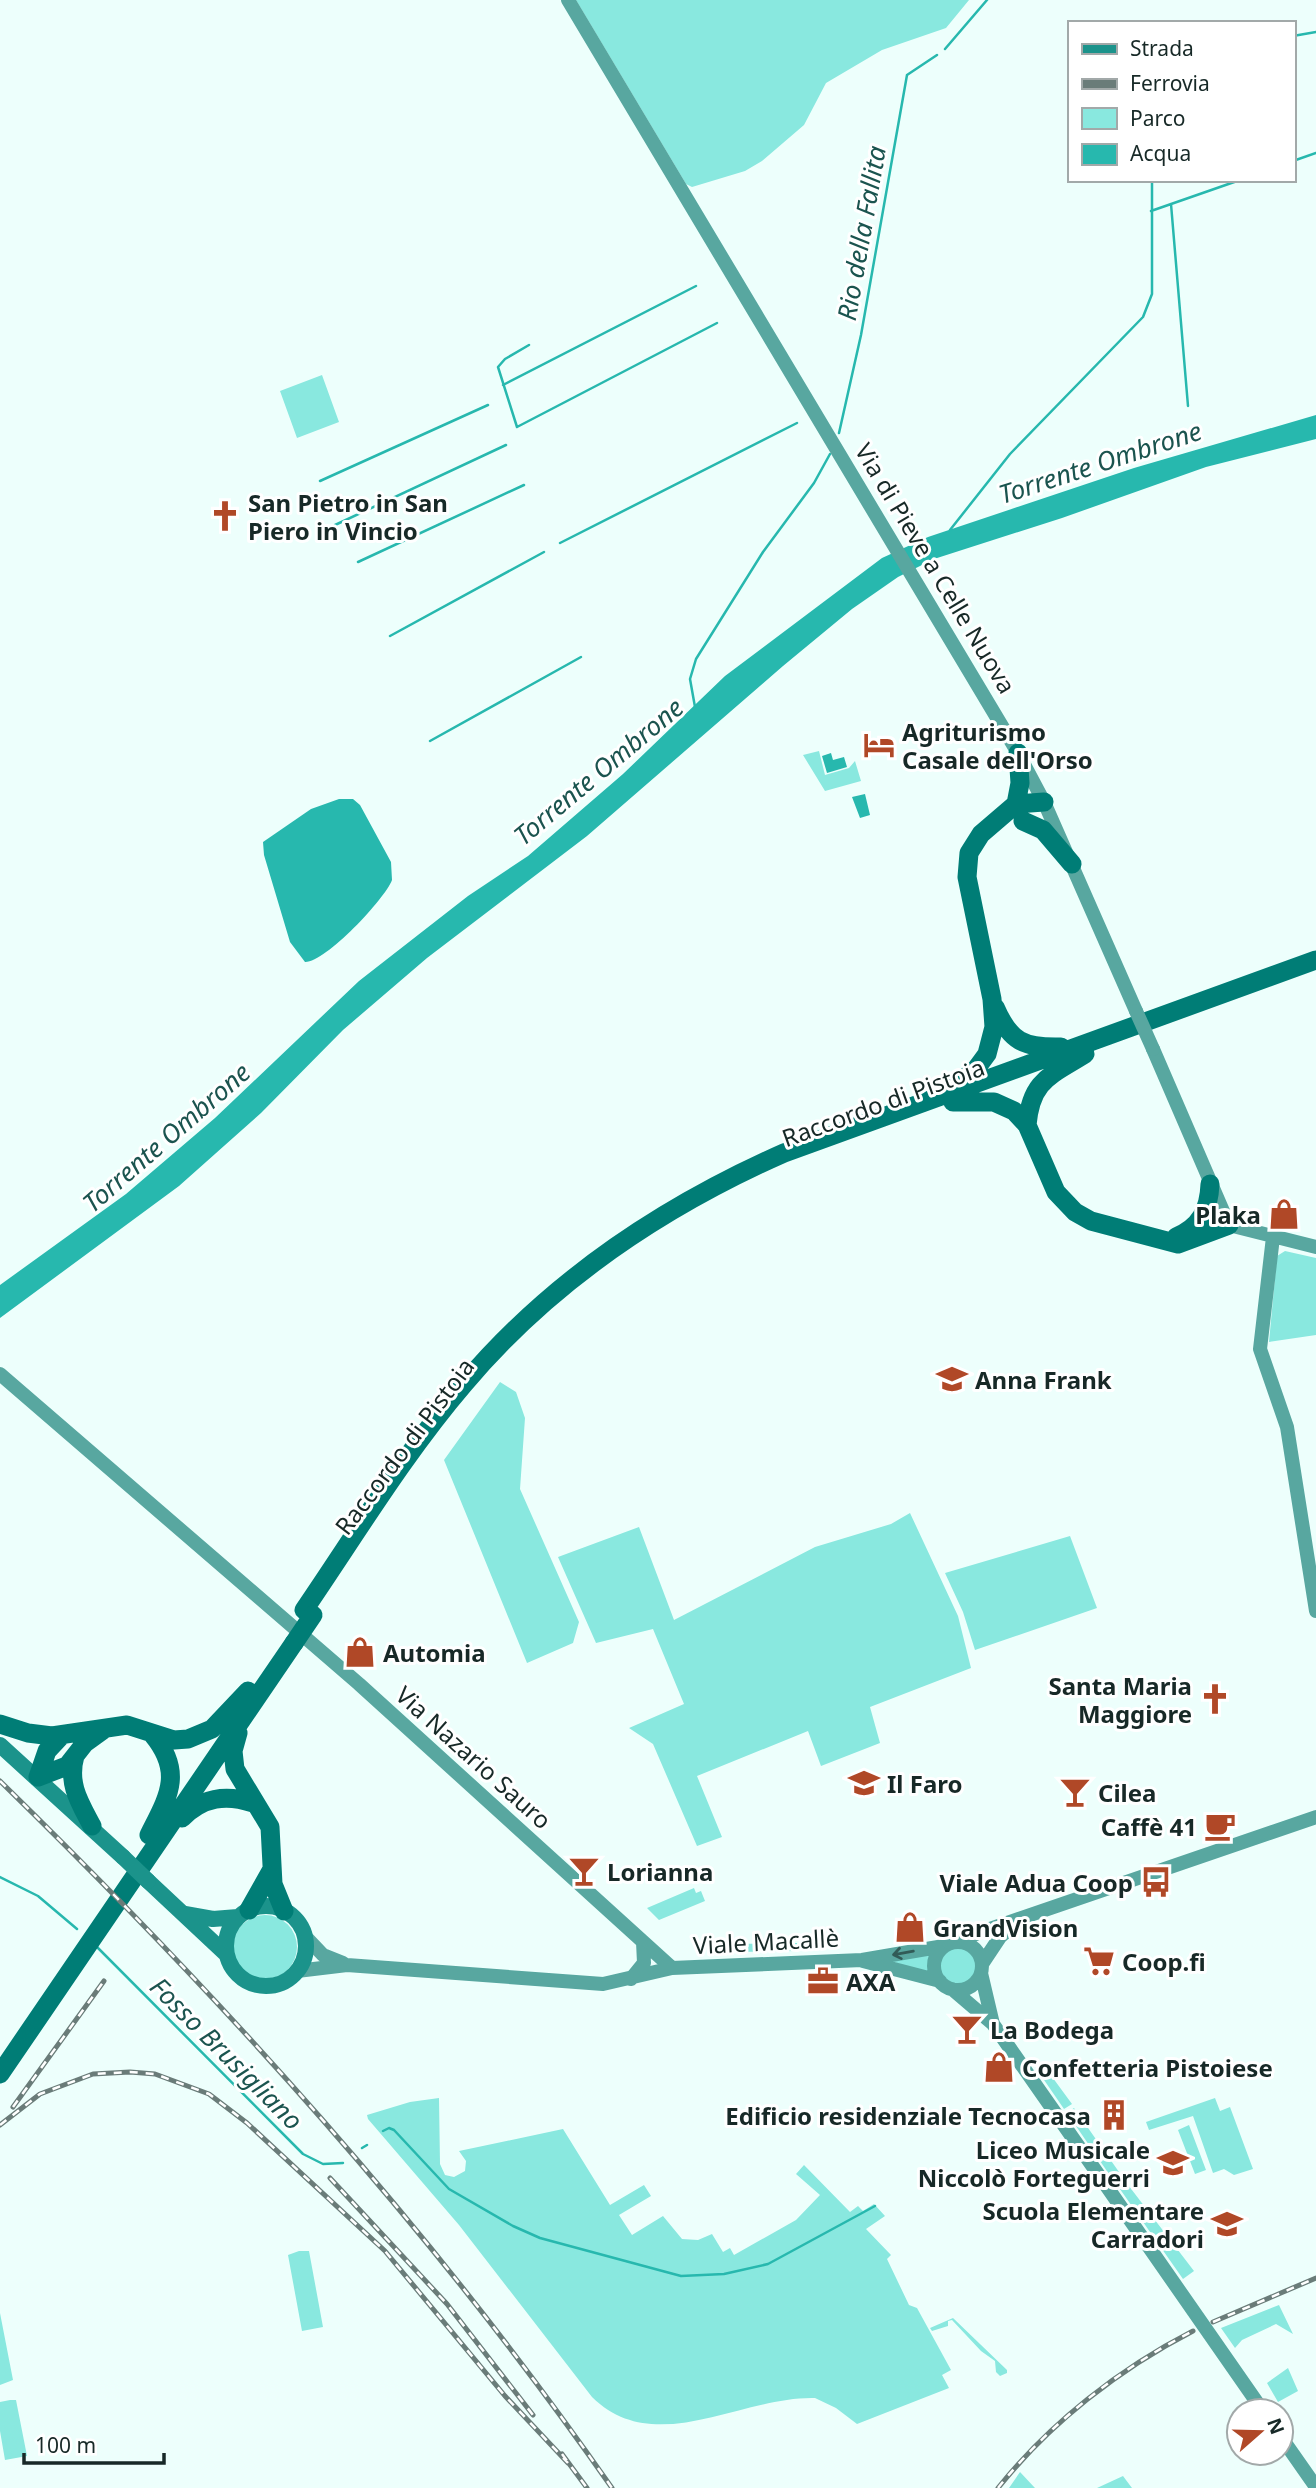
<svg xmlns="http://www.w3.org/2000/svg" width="1316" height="2488" viewBox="0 0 1316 2488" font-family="'Noto Sans',sans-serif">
	<rect width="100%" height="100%" fill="#edfffc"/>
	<!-- green -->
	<path fill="#89e8df" d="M576 0H969L946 28 882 50 826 83 804 125 762 161 745 171 692 187 686 184Z
		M322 375 339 422 297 438 280 391Z
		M819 751 825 775 849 768 855 761 861 781 825 791 803 755Z
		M1285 1251 1316 1258V1335L1269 1342 1277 1256Z
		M500 1382 516 1392 525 1418 520 1489 579 1622 573 1643 527 1663 444 1460Z
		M910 1513 958 1616 971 1668 870 1707 880 1743 821 1766 808 1731 697 1776 722 1837 697 1846 653 1744 629 1728 684 1704 653 1629 596 1643 558 1557 639 1527 674 1620 815 1547 891 1524Z
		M1070 1536 1097 1608 975 1650 963 1612 945 1573Z
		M694 1888 696 1893 701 1891 705 1901 659 1920 647 1908Z
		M233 1947a32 32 0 1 1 64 0a32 32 0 1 1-64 0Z
		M797 1943V1951L737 1952V1944Z
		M938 1966a19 19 0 1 1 38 0a19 19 0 1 1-38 0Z
		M932 1953 930 1973 890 1961Z
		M1045 2072 1050 2074 1072 2104 1064 2109 1042 2077Z
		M439 2098 440 2164 445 2175 454 2177 465 2171 466 2161 459 2151 563 2129 610 2205 644 2185 651 2196 619 2215 632 2235 663 2216 682 2239 698 2240 712 2234 723 2252 730 2248 734 2255 796 2220 820 2195 796 2174 804 2165 850 2212 858 2206 863 2211 874 2204 885 2216 866 2229 891 2255 887 2259 909 2305 917 2308 951 2370 942 2375 949 2388 857 2424 836 2408 815 2398C740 2396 655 2459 592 2397L459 2225 368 2119 367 2115 410 2102Z
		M1215 2098 1220 2111 1230 2107 1253 2169 1234 2175 1224 2169 1213 2173 1193 2116 1149 2130 1146 2122Z
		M1074 2108 1119 2172 1111 2177 1067 2113Z
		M1189 2125 1206 2170 1195 2174 1178 2130Z
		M1122 2177 1194 2271 1183 2279 1115 2182Z
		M299 2251H309L323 2327 302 2331 288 2255Z
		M1279 2305 1293 2334 1276 2324 1242 2340 1235 2348 1221 2328Z
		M0 2313 13 2380 0 2385Z
		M953 2318 1007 2370V2373L1000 2376 996 2372 995 2361 981 2351 952 2320 948 2321V2326L932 2331 930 2328Z
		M1288 2368 1298 2391 1278 2402 1267 2383Z
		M10 2400H16L27 2456 5 2460 0 2431V2402Z
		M1020 2472 1035 2488H1009Z
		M1123 2476 1132 2488H1097Z"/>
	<!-- water -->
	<path fill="#27b8ae" d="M1316 415V439L1206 467 1062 518 934 559 898 577 852 609 783 666 587 836 427 958 343 1030 261 1113 179 1186 0 1318V1285L126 1194 215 1118 359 981 468 896 528 856 623 774 725 676 882 558 928 537 1134 468Z
		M831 753 833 760 844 757 847 767 827 773 822 756Z
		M865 794 870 815 860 818 852 797Z
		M339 799H353L360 805 391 862 392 880C385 899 325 963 305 962L290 942 264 855 263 842 311 809Z"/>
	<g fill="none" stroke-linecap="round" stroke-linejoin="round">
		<!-- stream -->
		<path stroke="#27b8ae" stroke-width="2.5" d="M1293 36 1316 32
			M945 49 987 0
			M1293 161 1316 153
			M1171 204 1188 406
			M1151 211 1240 180
			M529 345 505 359 498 367 517 427 717 323
			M503 385 696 286
			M839 433 861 335 907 75 937 55
			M320 481 488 405
			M335 525 506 445
			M950 530 1010 454 1143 317 1152 294V180
			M560 543 797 423
			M358 562 524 485
			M390 636 544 552
			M695 707 690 679 696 659 763 552 814 483 830 454
			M430 741 581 657
			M0 1877 38 1896 77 1929
			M97 1947 303 2154 323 2164 343 2163
			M383 2131 389 2128 394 2130 449 2189 513 2226 540 2238 681 2276 724 2274 768 2264 875 2206
			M362 2148 367 2145"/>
		<!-- secondary -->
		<path stroke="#58a7a0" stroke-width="14" d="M568 0 1018 753 1044 802 1136 1011
			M1153 1049 1229 1225 1316 1247
			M1273 1237 1260 1349 1287 1427 1316 1611
			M0 1374 359 1684 672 1968
			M304 1935 323 1955 343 1963
			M959 1942 978 1933 1316 1817
			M934 1966a24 24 0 1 1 48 0a24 24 0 1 1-48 0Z
			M863 1961 940 1981
			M982 1964 1000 1937 1014 1925
			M297 1971 347 1965 603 1984 672 1968 862 1960 944 1946
			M981 1973 993 2024
			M631 1979 644 1963 643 1942
			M952 1989 993 2024 1105 2184
			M1281 2437 1316 2487"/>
		<!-- primary -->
		<path stroke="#1b938b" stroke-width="16" d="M0 1745 123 1857
			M148 1881 227 1955
			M226 1946a40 40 0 1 1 80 0a40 40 0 1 1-80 0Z
			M185 1914 213 1919 238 1917"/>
		<!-- highway -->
		<path stroke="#007d76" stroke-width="19" d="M1016 804 1020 783 1018 753
			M1023 821 1043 830 1072 864
			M995 1007C1010 1042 1024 1048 1061 1047
			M956 1085 976 1069 987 1054 994 1027 992 999 967 877 969 853 981 834 1016 804 1044 802
			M953 1102H994L1014 1111 1027 1125 1056 1192 1075 1212 1091 1221 1178 1244 1229 1225
			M1027 1125C1031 1080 1050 1076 1085 1054
			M1176 1237C1200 1227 1209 1210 1210 1184
			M304 1610C356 1534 404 1454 464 1384 551 1281 662 1207 784 1153L1316 960
			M0 1724 28 1733 52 1736 127 1725 174 1740 188 1739 212 1729 248 1691
			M238 1733 233 1751 235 1769 270 1827 273 1884 284 1911
			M75 1756C67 1784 80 1803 92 1826
			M38 1777 67 1766 85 1743 103 1730
			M38 1777 47 1751 61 1736
			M182 1818C203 1797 226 1794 253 1803
			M149 1835C168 1797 184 1773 153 1735
			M249 1910 271 1871
			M0 2074 294 1643"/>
		<defs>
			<path id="rail" d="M0 1781C224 2000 433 2231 612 2488
				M13 2107 104 1981
				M0 2125 40 2094 93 2074 130 2072 155 2074 209 2094 247 2123 385 2251 505 2396 568 2463
				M330 2178 447 2304 533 2415
				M1213 2322 1316 2278
				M562 2454 587 2488
				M998 2488C1050 2423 1119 2369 1193 2331"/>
		</defs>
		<!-- rail casing -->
		<use href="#rail" stroke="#6a7c79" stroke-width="5"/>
		<!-- rail -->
		<use href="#rail" stroke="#fff" stroke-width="2.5" stroke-dasharray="8" stroke-linecap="butt"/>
		<!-- secondary-bridge -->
		<path stroke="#58a7a0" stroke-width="14" d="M1136 1011 1153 1049
			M1105 2184 1263 2411"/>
		<!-- primary-bridge -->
		<path stroke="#1b938b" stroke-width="16" d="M123 1857 148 1881"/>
		<!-- highway-bridge -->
		<path stroke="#007d76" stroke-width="19" d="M294 1643 313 1615"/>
	</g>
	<!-- one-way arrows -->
	<defs><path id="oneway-shaft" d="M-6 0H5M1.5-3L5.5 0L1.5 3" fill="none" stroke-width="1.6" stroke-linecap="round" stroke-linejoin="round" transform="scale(1.75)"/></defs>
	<use stroke="#315b57" href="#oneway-shaft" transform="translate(903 1953) rotate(170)"/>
	<!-- icons -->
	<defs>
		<symbol id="church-bare" viewBox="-9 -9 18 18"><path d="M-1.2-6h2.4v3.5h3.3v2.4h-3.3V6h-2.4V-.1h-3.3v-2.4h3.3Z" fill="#b04827" stroke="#fff" stroke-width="2.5" paint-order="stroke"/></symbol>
		<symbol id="hotel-bare" viewBox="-9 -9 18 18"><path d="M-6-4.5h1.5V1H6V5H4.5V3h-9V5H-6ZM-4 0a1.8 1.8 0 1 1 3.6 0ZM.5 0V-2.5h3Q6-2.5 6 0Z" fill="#b04827" stroke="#fff" stroke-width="2.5" paint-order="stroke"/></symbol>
		<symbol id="shop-bare" viewBox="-9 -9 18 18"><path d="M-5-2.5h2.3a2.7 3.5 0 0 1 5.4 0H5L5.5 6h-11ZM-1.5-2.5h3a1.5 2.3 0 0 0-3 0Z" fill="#b04827" stroke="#fff" stroke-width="2.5" paint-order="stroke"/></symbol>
		<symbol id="school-bare" viewBox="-9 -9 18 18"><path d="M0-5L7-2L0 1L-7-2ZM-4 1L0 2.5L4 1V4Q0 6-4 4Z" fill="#b04827" stroke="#fff" stroke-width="2.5" paint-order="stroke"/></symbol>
		<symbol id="bar-bare" viewBox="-9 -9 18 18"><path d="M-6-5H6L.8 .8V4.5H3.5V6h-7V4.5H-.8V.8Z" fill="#b04827" stroke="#fff" stroke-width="2.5" paint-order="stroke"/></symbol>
		<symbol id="cafe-bare" viewBox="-9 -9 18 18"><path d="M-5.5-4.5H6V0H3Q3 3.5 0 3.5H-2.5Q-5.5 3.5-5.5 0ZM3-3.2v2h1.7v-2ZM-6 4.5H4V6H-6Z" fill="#b04827" stroke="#fff" stroke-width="2.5" paint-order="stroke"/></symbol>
		<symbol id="bus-bare" viewBox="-9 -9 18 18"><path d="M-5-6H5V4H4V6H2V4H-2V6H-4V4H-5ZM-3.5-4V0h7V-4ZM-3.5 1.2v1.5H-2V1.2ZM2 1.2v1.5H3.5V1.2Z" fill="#b04827" stroke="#fff" stroke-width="2.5" paint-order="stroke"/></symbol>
		<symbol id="supermarket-bare" viewBox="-9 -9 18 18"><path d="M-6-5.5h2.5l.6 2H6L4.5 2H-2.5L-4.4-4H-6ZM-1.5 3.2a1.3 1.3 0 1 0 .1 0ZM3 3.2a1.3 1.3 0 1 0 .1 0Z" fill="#b04827" stroke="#fff" stroke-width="2.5" paint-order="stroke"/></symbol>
		<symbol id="office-bare" viewBox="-9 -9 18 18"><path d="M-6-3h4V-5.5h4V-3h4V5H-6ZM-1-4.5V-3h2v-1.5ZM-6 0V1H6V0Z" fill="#b04827" stroke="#fff" stroke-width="2.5" paint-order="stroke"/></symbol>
		<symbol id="building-bare" viewBox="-9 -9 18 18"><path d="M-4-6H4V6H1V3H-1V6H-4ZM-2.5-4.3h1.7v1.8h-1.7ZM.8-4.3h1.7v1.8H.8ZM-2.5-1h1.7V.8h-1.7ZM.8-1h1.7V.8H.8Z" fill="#b04827" stroke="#fff" stroke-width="2.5" paint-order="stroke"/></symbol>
	</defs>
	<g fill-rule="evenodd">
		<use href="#church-bare" x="203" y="494" width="44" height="44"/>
		<use href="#hotel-bare" x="857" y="723" width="44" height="44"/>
		<use href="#shop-bare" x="1262" y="1192" width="44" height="44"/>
		<use href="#school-bare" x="930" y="1357" width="44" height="44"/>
		<use href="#shop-bare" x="338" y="1630" width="44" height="44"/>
		<use href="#church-bare" x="1193" y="1677" width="44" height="44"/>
		<use href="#school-bare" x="842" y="1761" width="44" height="44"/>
		<use href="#bar-bare" x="1053" y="1770" width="44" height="44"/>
		<use href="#cafe-bare" x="1198" y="1804" width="44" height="44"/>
		<use href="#bar-bare" x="562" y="1849" width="44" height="44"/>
		<use href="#bus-bare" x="1134" y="1860" width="44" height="44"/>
		<use href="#shop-bare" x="888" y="1905" width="44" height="44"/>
		<use href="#supermarket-bare" x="1077" y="1939" width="44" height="44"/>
		<use href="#office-bare" x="801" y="1959" width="44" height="44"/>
		<use href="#bar-bare" x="945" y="2007" width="44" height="44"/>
		<use href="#shop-bare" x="977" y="2045" width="44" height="44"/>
		<use href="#building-bare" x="1092" y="2093" width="44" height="44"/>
		<use href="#school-bare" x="1151" y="2141" width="44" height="44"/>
		<use href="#school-bare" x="1205" y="2202" width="44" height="44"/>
	</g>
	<g text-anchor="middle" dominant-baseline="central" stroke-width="6" stroke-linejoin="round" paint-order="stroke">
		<!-- poi labels -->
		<g font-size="24" font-weight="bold" fill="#172927" stroke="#fff" text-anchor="start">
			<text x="248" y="502">San Pietro in San<tspan x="248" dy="28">Piero in Vincio</tspan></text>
			<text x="902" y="731">Agriturismo<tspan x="902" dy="28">Casale dell'Orso</tspan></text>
			<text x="1261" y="1214" text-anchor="end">Plaka</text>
			<text x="975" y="1379">Anna Frank</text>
			<text x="383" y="1652">Automia</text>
			<text x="1192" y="1685" text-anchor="end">Santa Maria<tspan x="1192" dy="28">Maggiore</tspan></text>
			<text x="887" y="1783">Il Faro</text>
			<text x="1098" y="1792">Cilea</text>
			<text x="1197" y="1826" text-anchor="end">Caffè 41</text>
			<text x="607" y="1871">Lorianna</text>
			<text x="1133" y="1882" text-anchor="end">Viale Adua Coop</text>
			<text x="933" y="1927">GrandVision</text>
			<text x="1122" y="1961">Coop.fi</text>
			<text x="846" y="1981">AXA</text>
			<text x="990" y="2029">La Bodega</text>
			<text x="1022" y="2067">Confetteria Pistoiese</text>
			<text x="1091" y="2115" text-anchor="end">Edificio residenziale Tecnocasa</text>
			<text x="1150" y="2149" text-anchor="end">Liceo Musicale<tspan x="1150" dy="28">Niccolò Forteguerri</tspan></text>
			<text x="1204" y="2210" text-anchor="end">Scuola Elementare<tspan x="1204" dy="28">Carradori</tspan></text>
		</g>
		<!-- street labels -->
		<g font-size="24" fill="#172927" stroke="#fff">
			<text transform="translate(936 568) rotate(59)">Via di Pieve a Celle Nuova</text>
			<text transform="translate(883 1102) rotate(-20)">Raccordo di Pistoia</text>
			<text transform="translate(404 1446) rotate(-53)">Raccordo di Pistoia</text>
			<text transform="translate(474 1757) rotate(42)">Via Nazario Sauro</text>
			<text transform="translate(766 1941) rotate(-3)">Viale Macallè</text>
		</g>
		<!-- water labels -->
		<g font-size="26" font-style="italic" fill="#1b544f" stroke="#fff">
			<text transform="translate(861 233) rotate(-80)">Rio della Fallita</text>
			<text transform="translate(1100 462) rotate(-18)">Torrente Ombrone</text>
			<text transform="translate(598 771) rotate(-40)">Torrente Ombrone</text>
			<text transform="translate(166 1137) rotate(-41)">Torrente Ombrone</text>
			<text transform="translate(227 2053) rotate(45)">Fosso Brusigliano</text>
		</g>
	</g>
	<!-- legend -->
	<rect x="1068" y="21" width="228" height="161" fill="#ffffff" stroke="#a2a9a9" stroke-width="2"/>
	<rect x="1082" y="44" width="35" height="10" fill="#1b938b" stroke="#a2a9a9" stroke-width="2"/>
	<text x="1130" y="56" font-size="21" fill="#172927">Strada</text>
	<rect x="1082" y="79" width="35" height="10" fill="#6a7c79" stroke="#a2a9a9" stroke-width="2"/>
	<text x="1130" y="91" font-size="21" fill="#172927">Ferrovia</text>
	<rect x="1082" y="108" width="35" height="21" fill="#89e8df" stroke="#a2a9a9" stroke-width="2"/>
	<text x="1130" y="126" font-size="21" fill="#172927">Parco</text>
	<rect x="1082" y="144" width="35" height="21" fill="#27b8ae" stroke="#a2a9a9" stroke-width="2"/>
	<text x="1130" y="161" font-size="21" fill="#172927">Acqua</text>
	<!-- north arrow -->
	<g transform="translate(1260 2432) rotate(70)"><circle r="33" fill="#ffffff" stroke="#a2a9a9" stroke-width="2"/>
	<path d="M0-5L12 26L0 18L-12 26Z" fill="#b04827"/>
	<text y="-10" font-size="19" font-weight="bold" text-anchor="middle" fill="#172927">N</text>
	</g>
	<!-- scale -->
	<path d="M24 2453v10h140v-10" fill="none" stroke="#172927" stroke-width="3.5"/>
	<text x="35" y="2453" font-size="21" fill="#172927" stroke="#ffffff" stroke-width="5" paint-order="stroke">100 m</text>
</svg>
